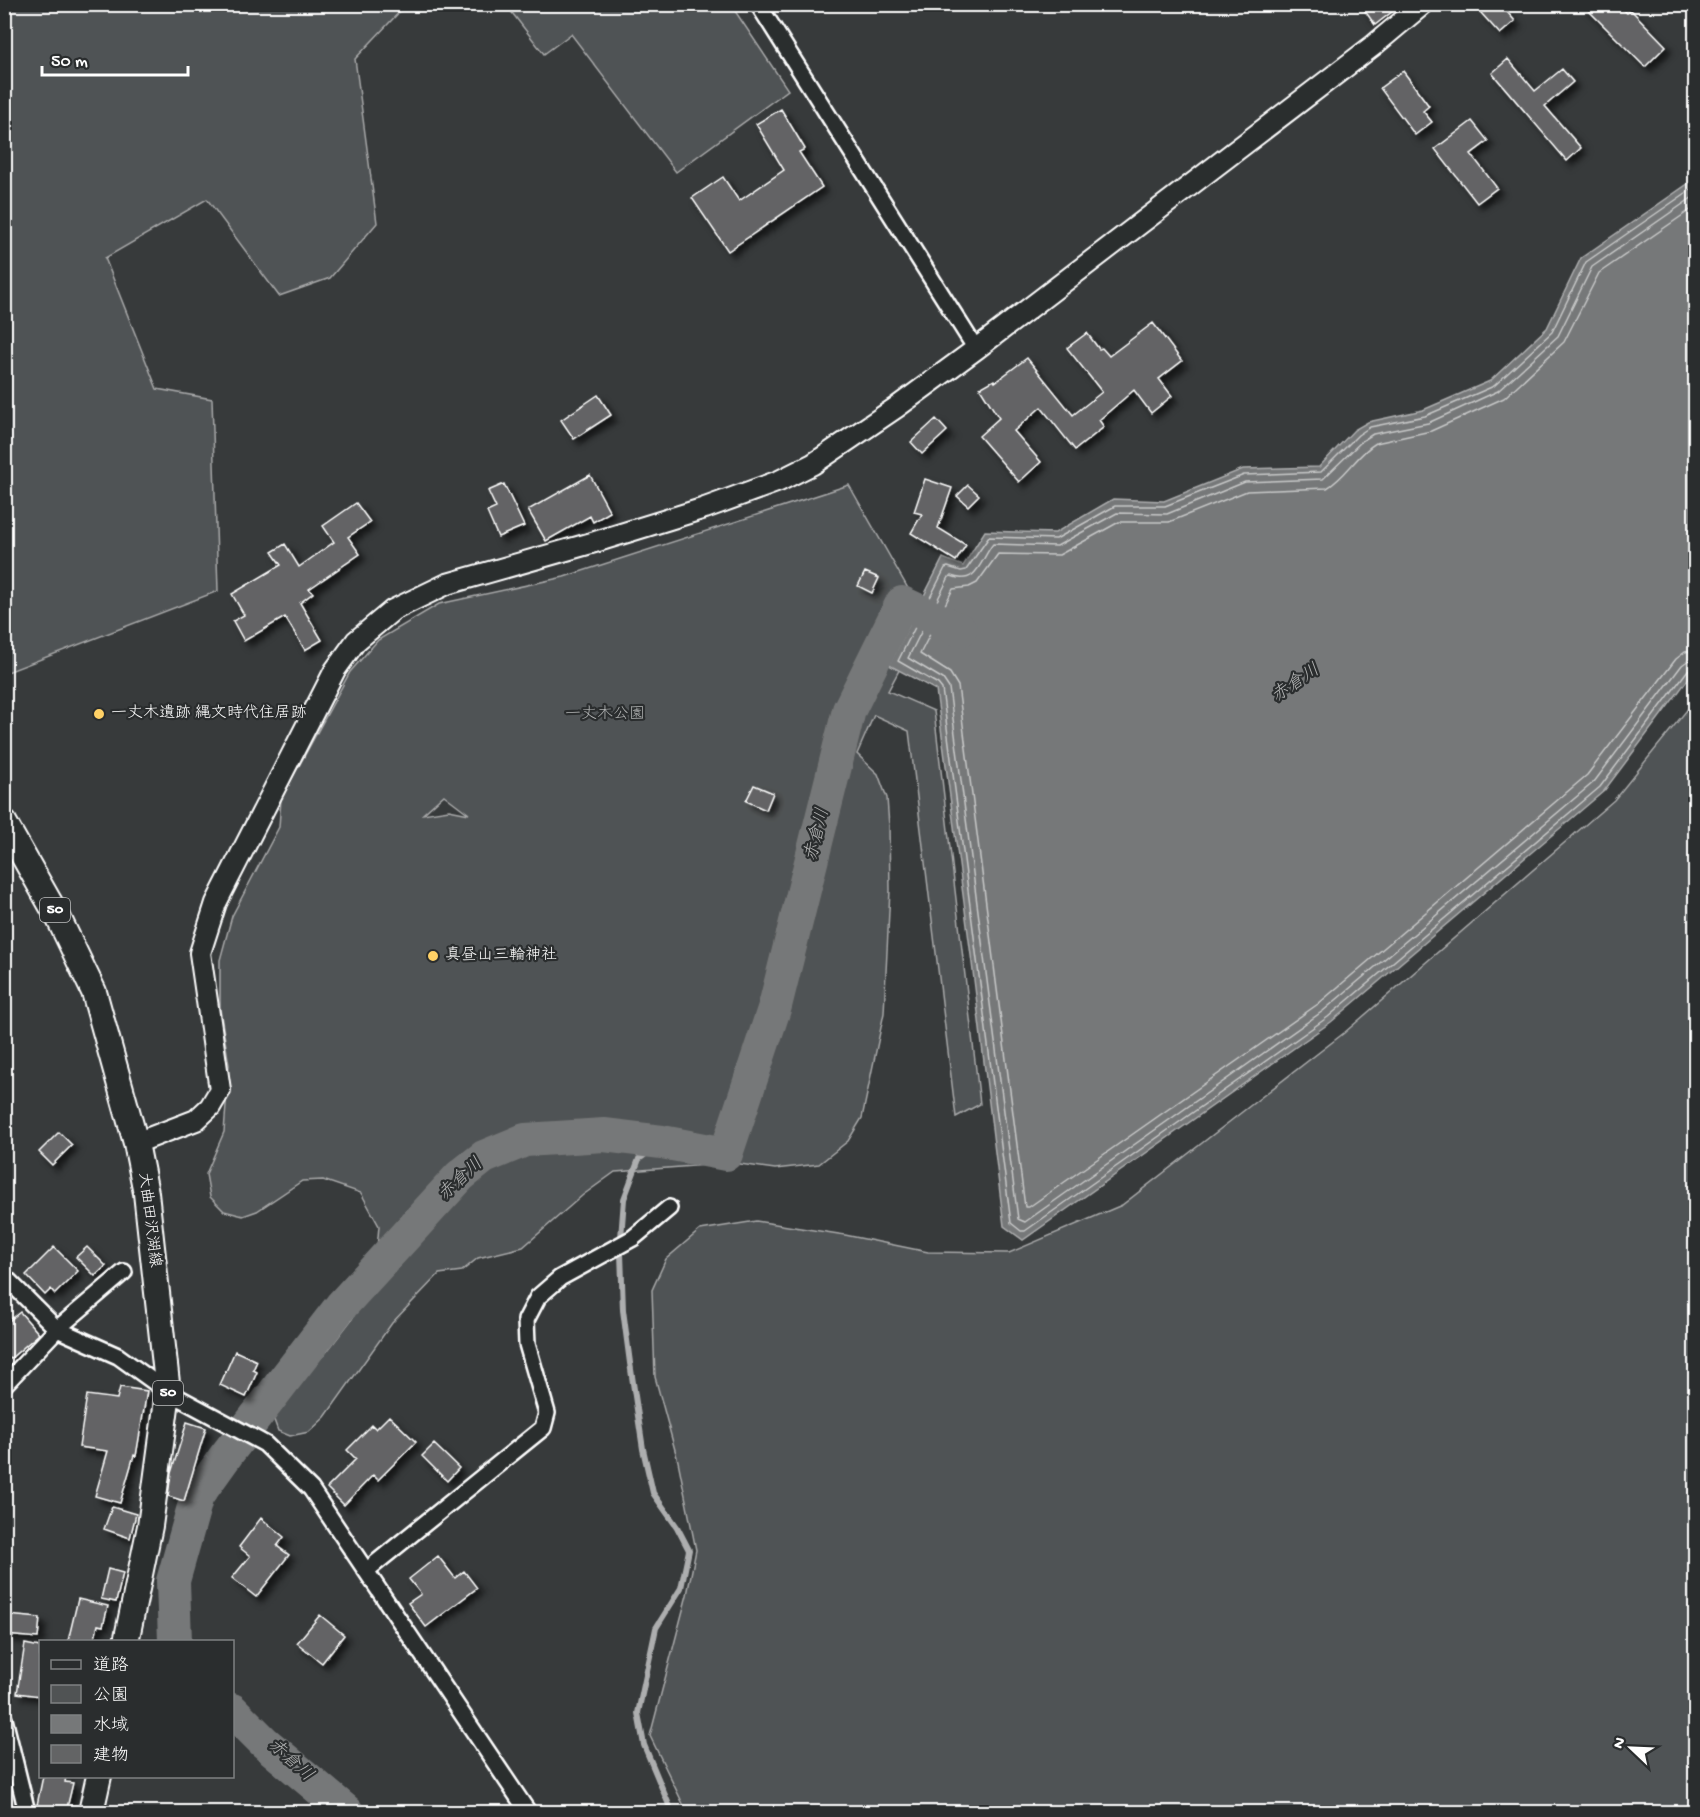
<svg xmlns="http://www.w3.org/2000/svg" width="1700" height="1817" viewBox="0 0 1700 1817" font-family="'Gochi Hand','Klee One',sans-serif">
	<defs>
		<filter id="shadow"><feDropShadow dx="5.5" dy="5.5" stdDeviation="3" flood-color="#0009"/></filter>
	</defs>
	<rect width="100%" height="100%" fill="#373a3b"/>
	<filter id="ink" filterUnits="userSpaceOnUse"><feTurbulence type="fractalNoise" baseFrequency=".0167" numOctaves="2"/><feDisplacementMap in="SourceGraphic" scale="12" xChannelSelector="R" yChannelSelector="G"/><feConvolveMatrix kernelMatrix="1 2 1 2 8 2 1 2 1" color-interpolation-filters="sRGB"/></filter>
	<g filter="url(#ink)">
		<!-- green -->
		<path fill="#505354" stroke="#a8a9aa" stroke-width="1.5" fill-rule="evenodd" d="M5 4 406 5 355 59 377 223 330 278 279 296 207 199 105 258 157 389 212 399 218 591 5 673Z
			M506 5H731L788 90 676 172 571 34 544 54Z
			M849 485 926 620 888 691 934 711 980 1104 956 1117 909 731 874 715 857 754 878 774 887 798 889 826 890 890 884 1013 862 1118 848 1141 819 1164 775 1169 733 1163 615 1172 583 1195 523 1247 478 1258 462 1271 439 1274 392 1323 325 1417 309 1432 290 1436 278 1431 274 1420 281 1401 298 1379 325 1354 352 1319 374 1281 379 1226 361 1193 323 1180 302 1181 257 1211 243 1216 224 1211 210 1197 206 1174 224 1132 229 1065 220 1009V960L232 916 279 827 281 799 350 672 378 640 439 604 564 577ZM444 795 469 814 449 810 423 814Z
			M1695 700V1806L1687 1812H687L650 1736 687 1595 696 1550 678 1461 655 1377 652 1290 666 1259 700 1230 756 1221 845 1235 928 1252 1009 1253 1122 1205 1344 1033 1614 800Z"/>
		<!-- water -->
		<path fill="#767879" stroke="#adaeaf" stroke-width="1.5" d="M1695 179V670L1604 791 1331 1022 1023 1240 1004 1226 972 963 936 690 889 665 943 558 963 566 985 531 1055 533 1113 499 1164 501 1243 469 1319 467 1354 430 1368 422 1423 410 1490 381 1547 328 1581 258Z"/>
		<g fill="none" stroke-linecap="round" stroke-linejoin="round">
			<!-- shore -->
			<path stroke="#c8c9c9" stroke-width="1.5" d="M1696 186 1586 262 1552 332 1494 386 1425 416 1370 427 1358 435 1321 472 1244 475 1165 506H1115L1056 539 989 537 966 570 961 571 948 567 945 568 898 661 938 684 942 689 1011 1223 1021 1231H1025L1328 1017 1600 787 1688 670 1696 667
				M1696 195 1592 267 1558 336 1498 391 1428 423 1373 434 1362 441 1323 479 1245 482 1167 514 1117 513 1057 546 993 544C980 560 978 586 951 576L949 577 908 658 943 679 949 688 1018 1219 1025 1222 1323 1011 1594 782 1682 665 1689 660H1696
				M1696 206 1599 273 1564 342 1504 398 1431 431 1376 443C1357 454 1346 477 1327 488L1247 491 1169 522H1119L1059 555 998 554 977 583 969 587 953 589 920 654 950 673 958 686 1025 1207H1029L1318 1004 1587 775 1676 659 1685 652 1696 650"/>
			<!-- stream -->
			<path stroke="#adaeaf" stroke-width="6" d="M621 1238 624 1199 639 1159 662 1142
				M621 1253 623 1310 630 1363 643 1449 653 1493 677 1527 689 1550 681 1588 656 1628 638 1713 644 1745 672 1812"/>
			<!-- river -->
			<path stroke="#767879" stroke-width="34" d="M175 1642 173 1581 197 1496 227 1454 341 1306 460 1176 484 1157 525 1140 604 1135 662 1142 726 1154 775 1006 849 710 902 603 960 630
				M232 1710 264 1742 347 1812"/>
		</g>
		<!-- building -->
		<path fill="#636465" stroke="#fff" stroke-width="1.5" filter="url(#shadow)" d="M1360 4H1402L1375 25Z
			M1490 4H1500L1515 21 1500 34 1481 13Z
			M1582 4H1618L1627 13 1631 10 1666 46 1645 67Z
			M1508 59 1535 91 1562 69 1573 82 1545 106 1581 148 1567 161 1492 73Z
			M1403 71 1429 106 1423 111 1432 122 1415 135 1380 88Z
			M781 109 805 149 799 152 822 187 728 251 692 198 723 177 739 201 784 170 756 124Z
			M1472 121 1488 141 1471 154 1497 188 1477 203 1435 149Z
			M1153 323 1182 361 1159 379 1172 396 1151 413 1134 390 1099 420 1104 427 1075 450 1041 407 1014 431 1041 462 1019 482 979 436 999 418 980 388 994 380 995 382 1027 358 1073 415 1102 392 1067 348 1087 333 1099 349 1102 348 1109 356Z
			M598 395 611 415 574 439 561 420Z
			M936 419 947 431 922 454 911 442Z
			M590 475 610 512 593 522 590 516 546 541 528 510Z
			M925 479 952 488 938 528 966 545 956 561 911 533 922 514 914 512Z
			M504 484 524 526 498 537 487 512 496 508 488 491Z
			M968 485 979 495 968 506 957 496Z
			M356 503 370 522 348 537 360 554 309 589 313 593 300 603 322 640 305 650 285 617 244 641 233 621 244 615 232 594 281 565 272 552 285 544 299 567 334 542 323 526Z
			M865 572 879 578 872 593 858 586Z
			M754 785 773 793 766 810 746 801Z
			M59 1132 72 1145 52 1165 39 1152Z
			M54 1247 78 1271 55 1294 51 1289 45 1295 26 1275Z
			M87 1247 106 1266 95 1276 76 1257Z
			M20 1312 39 1334 4 1364V1325Z
			M235 1351 257 1361 253 1370 257 1372 246 1397 220 1385Z
			M120 1387 147 1391 136 1456 134 1455 120 1503 95 1496 108 1451 79 1447 87 1395 117 1399Z
			M389 1416 416 1442 378 1480 373 1475 344 1505 327 1488 356 1459 347 1450 372 1425 376 1429Z
			M187 1422 206 1428 184 1501 168 1496 171 1473Z
			M434 1444 459 1468 447 1481 422 1456Z
			M112 1507 136 1514 130 1538 104 1529Z
			M261 1518 284 1537 277 1546 289 1555 256 1597 232 1578 250 1556 239 1547Z
			M438 1556 455 1578 464 1571 477 1588 426 1627 408 1603 421 1594 409 1579Z
			M108 1569 123 1573 116 1602 101 1599Z
			M78 1599 108 1606 103 1626 98 1625 94 1641H68Z
			M7 1615 40 1618 38 1638 5 1635Z
			M320 1615 344 1635 322 1663 297 1643Z
			M25 1644 40 1647V1696L17 1693Z
			M43 1776H66L65 1782 73 1783 66 1812H49L50 1808 37 1805Z"/>
		<g fill="none" stroke-linecap="round" stroke-linejoin="round">
			<defs>
				<path id="minor" d="M758 4 976 349
					M4 1276 57 1329 118 1356 168 1392 265 1444 311 1489 528 1812
					M4 1385 57 1329 124 1272
					M366 1571 543 1428 547 1413 527 1344 526 1320 538 1297 560 1278 633 1238 669 1208
					M4 1719 27 1812"/>
				<path id="tertiary" d="M136 1143 196 1120 210 1107 220 1090 200 953 216 903 335 670 356 641 393 610 447 584 595 542 705 508 779 481 813 464 897 407 976 349 1374 45 1423 4"/>
				<path id="primary" d="M4 822 59 919 94 992 136 1143 146 1193 168 1392 150 1526 126 1642
					M91 1812 99 1776"/>
			</defs>
			<!-- minor casing -->
			<use href="#minor" stroke="#fff" stroke-width="20"/>
			<!-- tertiary casing -->
			<use href="#tertiary" stroke="#fff" stroke-width="24"/>
			<!-- primary casing -->
			<use href="#primary" stroke="#fff" stroke-width="28"/>
			<!-- minor -->
			<use href="#minor" stroke="#2a2d2e" stroke-width="15"/>
			<!-- tertiary -->
			<use href="#tertiary" stroke="#2a2d2e" stroke-width="20"/>
			<!-- primary -->
			<use href="#primary" stroke="#2a2d2e" stroke-width="24"/>
		</g>
	</g>
	<!-- markers -->
	<g fill="#ffd166" stroke="#2a2d2e" stroke-width="2">
		<circle cx="99" cy="714" r="6"/>
		<circle cx="433" cy="956" r="6"/>
	</g>
	<g text-anchor="middle" dominant-baseline="central" stroke-width="4.5" stroke-linejoin="round" paint-order="stroke">
		<!-- shield labels -->
		<g fill="#2a2d2e" stroke="#bfc0c0" stroke-width="1.5">
			<rect x="40" y="898" width="30" height="24" rx="4.5"/>
			<rect x="153" y="1381" width="30" height="24" rx="4.5"/>
		</g>
		<g font-size="15" font-weight="bold" fill="#fff">
			<text x="55" y="910">50</text>
			<text x="168" y="1393">50</text>
		</g>
		<!-- poi labels -->
		<g font-size="16" fill="#fff" stroke="#2a2d2e" text-anchor="start">
			<text x="111" y="714">一丈木遺跡 縄文時代住居跡</text>
			<text x="445" y="956">真昼山三輪神社</text>
		</g>
		<!-- park labels -->
		<g font-size="16" fill="#b0b2b2" stroke="#2a2d2e">
			<text x="605" y="715">一丈木公園</text>
		</g>
		<!-- street labels -->
		<g font-size="16" fill="#fff" stroke="#2a2d2e">
			<text transform="translate(148 1220) rotate(83)">大曲田沢湖線</text>
		</g>
		<!-- water labels -->
		<g font-size="18" font-style="italic" fill="#b4b5b5" stroke="#2a2d2e">
			<text transform="translate(1296 684) rotate(-34)">赤倉川</text>
			<text transform="translate(818 835) rotate(-76)">赤倉川</text>
			<text transform="translate(461 1180) rotate(-43)">赤倉川</text>
			<text transform="translate(290 1761) rotate(42)">赤倉川</text>
		</g>
	</g>
	<!-- margin -->
	<rect width="1700" height="1817" fill="none" stroke="#2a2d2e" stroke-width="24"/>
	<rect x="12" y="12" width="1676" height="1793" fill="none" stroke="#fff" stroke-width="2" filter="url(#ink)"/>
	<!-- legend -->
	<rect x="39" y="1640" width="195" height="138" fill="#2a2d2e" stroke="#7f8182" stroke-width="1.5"/>
	<rect x="51" y="1660" width="30" height="9" fill="#2a2d2e" stroke="#7f8182" stroke-width="1.5"/>
	<text x="93" y="1670" font-size="18" fill="#ffffff">道路</text>
	<rect x="51" y="1685" width="30" height="18" fill="#505354" stroke="#7f8182" stroke-width="1.5"/>
	<text x="93" y="1700" font-size="18" fill="#ffffff">公園</text>
	<rect x="51" y="1715" width="30" height="18" fill="#767879" stroke="#7f8182" stroke-width="1.5"/>
	<text x="93" y="1730" font-size="18" fill="#ffffff">水域</text>
	<rect x="51" y="1745" width="30" height="18" fill="#636465" stroke="#7f8182" stroke-width="1.5"/>
	<text x="93" y="1760" font-size="18" fill="#ffffff">建物</text>
	<!-- north arrow -->
	<g transform="translate(1631 1748) rotate(293)" stroke="#2a2d2e" stroke-width="4.5" paint-order="stroke">
	<path d="M0-4.5L10 22L0 15L-10 22Z" fill="#ffffff"/>
	<text y="-9" font-size="16" font-weight="bold" text-anchor="middle" fill="#ffffff">N</text>
	</g>
	<!-- scale -->
	<path d="M42 66v9h146v-9" fill="none" stroke="#ffffff" stroke-width="3"/>
	<text x="51" y="66" font-size="18" fill="#ffffff" stroke="#2a2d2e" stroke-width="4.5" paint-order="stroke">50 m</text>
</svg>
